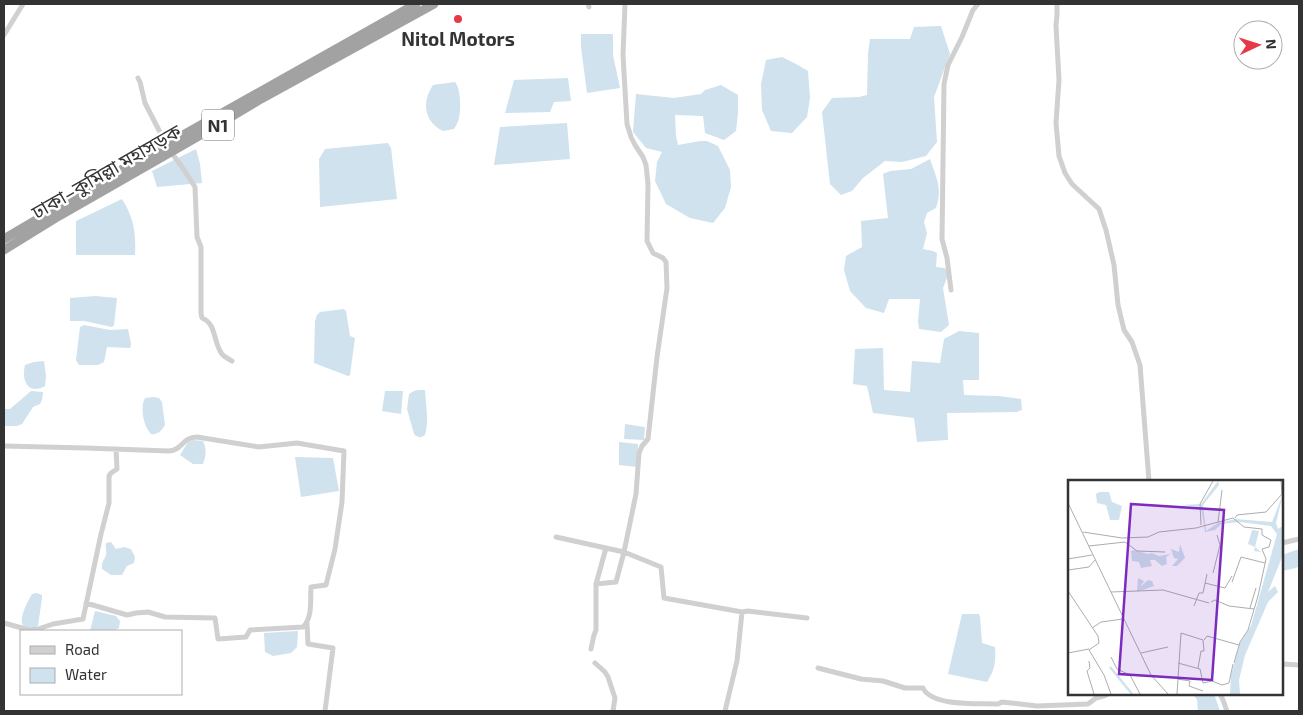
<svg xmlns="http://www.w3.org/2000/svg" width="1303" height="715" viewBox="0 0 1303 715" font-family="'Exo 2','Noto Sans Bengali',sans-serif">
	<rect width="100%" height="100%" fill="#fff"/>
	<!-- water -->
	<path fill="#cfe2ee" d="M941 26 950 54 934 97 937 142 926 156 902 162 885 161 863 178 852 191 841 195 830 184 822 112 832 98 859 97 867 95 868 53 870 39H910L914 27Z
		M581 34H613V55L620 88 587 93 581 47Z
		M782 57 796 64 808 71 810 98 807 117 792 133 771 131 762 110 761 84 766 60Z
		M568 78 571 101 554 102 550 112 505 113 514 80Z
		M455 82C461 89 461 110 459 118 458 122 456 126 454 129L443 131C423 121 422 101 433 85Z
		M721 85 738 95V113L736 131 724 140 705 133 703 116 675 115 676 136 678 145 700 141H707L718 146 730 170 731 187 725 208 713 223 690 218 666 204 655 181 657 162 662 152 646 148 633 132 636 94 674 98 701 94 705 90Z
		M567 123 570 159 494 165 500 127Z
		M388 143 391 148 397 199 320 207 319 159 325 149Z
		M196 149 200 164 202 183 157 187 152 171Z
		M930 159C936 177 943 189 936 208L927 213 924 222 927 233 923 249 933 251 937 253 936 267 945 268 948 275 943 288 949 325 941 332 919 329 918 321 920 299H889L884 313 866 308 850 291 844 270 846 256 862 247 861 221 888 218 883 174 890 171 911 169Z
		M122 199C134 218 136 233 135 255H76V221Z
		M95 296 117 298 114 325 112 327 84 321H70V298Z
		M344 309 346 311 350 336 355 338 350 375 348 376 314 363 315 321 317 315 320 312Z
		M84 325 110 330 128 329 131 344 130 348 107 347 104 362 98 365H79L76 360 80 327Z
		M959 331 979 333V380H963L964 395 999 396 1021 399 1022 410 1017 412 947 413 948 440 917 442 914 418 873 413 867 386 853 384 855 349 883 348 884 390 910 392 912 361 940 363 944 339Z
		M44 361 46 376 45 386C42 388 39 389 34 389 23 387 23 373 25 365L34 362Z
		M418 390H425C426 406 429 421 425 435 421 438 418 438 414 434L407 409 409 394 414 391Z
		M31 391 43 392 42 400 40 404 33 407 22 424 17 426H4V409H10Z
		M385 391H403L401 414 382 411Z
		M153 397 159 398 162 402 165 425C162 430 158 435 151 434 143 426 140 407 145 398Z
		M625 424 645 427 644 440 624 439Z
		M193 440 203 441C207 450 206 455 203 464H193L180 455 188 442Z
		M619 442 638 444 637 467 619 465Z
		M295 457 333 458 339 491 301 497Z
		M111 542 116 549 124 547 131 549 135 557 134 563 127 566 122 575H111L102 569C101 562 104 561 106 555 107 551 105 547 106 543Z
		M1299 549V566L1296 568 1282 571V555Z
		M37 593 42 595V598L38 626C10 635 25 606 32 594Z
		M95 611 116 616 120 621 119 628 113 631H90Z
		M962 614H979L980 617 982 643 995 647C996 661 995 670 987 682L948 674Z
		M298 631 297 647 291 653 273 656 265 652 264 633Z
		M1193 694H1214L1220 711H1198L1197 700Z"/>
	<g fill="none" stroke-linecap="round" stroke-linejoin="round">
		<!-- minor -->
		<path stroke="#d0d0d0" stroke-width="5" d="M588 4 589 7
			M1057 4V15L1056 26 1059 80 1056 123 1059 156 1065 173 1072 184 1099 209 1106 230 1114 265 1118 305 1124 330 1132 342 1140 365 1149 481
			M4 35 23 4
			M138 78 140 82 145 103 166 144
			M171 152 182 167 195 187 197 237 201 247V313L202 318C217 324 213 343 222 354 224 357 229 359 232 361
			M951 290 947 258 942 239 944 84 948 65 962 37 973 10 978 4
			M4 446 86 448 169 451C183 450 182 437 197 437L259 447 297 443 344 451 342 502 335 549 326 585 311 587C310 600 313 617 303 627L250 630 246 637 218 639 215 618 165 617 148 612 136 613 127 615 86 603
			M556 537 624 552 661 567 664 598 742 612 748 611 807 618
			M1282 543 1299 539
			M596 584 606 548
			M4 623 29 630 38 629 53 624 83 619 101 534 109 503V476L111 473 117 469 116 449
			M307 623 308 644 333 648 325 711
			M591 649 594 635 596 630V584L616 582 624 552 636 494 639 453 642 446 648 439 657 357 667 288 666 262 663 258 653 253 647 241 648 184 646 165 643 157 635 145 631 137 627 124 623 55 625 4
			M595 663 605 672 608 677 615 698 613 711
			M1282 664 1299 665
			M818 668 861 679 883 681 905 688H923C932 707 979 703 998 704L1002 702 1037 706 1088 704 1096 698 1104 696 1108 694
			M1220 694 1223 700 1227 711
			M725 711 737 661 742 612"/>
		<!-- trunk -->
		<path stroke="#a2a2a2" stroke-width="9" d="M4 239 121 170 416 4
			M4 250 59 216 197 137 261 99 434 4"/>
	</g>
	<!-- markers -->
	<circle fill="#e63946" stroke="#fff" stroke-width="2" cx="458" cy="19" r="5"/>
	<g text-anchor="middle" dominant-baseline="central" stroke-width="5" stroke-linejoin="round" paint-order="stroke">
		<!-- shield labels -->
		<rect fill="#fff" stroke="#707070" stroke-width="1" x="202" y="109.5" width="32" height="31" rx="4"/>
		<g font-size="18" font-weight="bold" fill="#333">
			<text x="218" y="125">N1</text>
		</g>
		<!-- poi labels -->
		<g font-size="19" font-weight="bold" fill="#333" stroke="#fff">
			<text x="458" y="38">Nitol Motors</text>
		</g>
		<!-- street labels -->
		<g font-size="19" fill="#333" stroke="#fff">
			<text transform="translate(106 171) rotate(-30)">ঢাকা–কুমিল্লা মহাসড়ক</text>
		</g>
	</g>
	<!-- overview -->
	<g transform="translate(1068 480)">
		<rect width="215" height="215" fill="#fff"/>
		<path d="M150 1 151 5 135 25 138 51 150 43 168 39 204 42 215 14 208 43 210 49 215 46V75L200 112 207 106 210 112 200 122 177 175 171 200 172 214H162L163 195 172 163 183 146 209 54 203 46 172 42 153 44 147 50 137 52 133 27 113 25 133 24ZM31 12H41L44 22 54 26 51 40H42L38 25 29 23 28 14ZM184 50 191 51 187 67 193 72 186 71 187 67 180 64ZM112 64 117 78 109 86H104L110 79 106 78 103 69 111 72ZM66 70 80 74 84 86 73 88 71 82 64 81 63 71ZM84 73 91 76 103 74 98 77 99 84 94 86 87 80H82L80 74ZM70 98 76 101 72 107 80 100 84 101 86 106 69 112Z" fill="#cfe2ee"/>
		<path fill="none" stroke="#cfe2ee" stroke-width="2.5" d="M42 187 64 214"/>
		<path fill="none" stroke="#adadad" stroke-width="1" d="M0 23 83 195 100 214M167 38 169 35 198 32 214 14 213 1M150 42 154 10M133 45 132 24 145 1M15 52 54 58 80 57 91 52 128 48 165 38 176 47 194 49V55L203 60 201 67 194 69 198 79 190 116 180 150 172 162 166 183M21 66 57 62 69 71 97 72M0 79 24 75M0 90 21 87 27 80M145 93 152 65 149 55M164 102 173 77 197 83M137 103 157 108 164 96M0 111 30 156 31 163 21 170 36 195 43 214M43 112 95 110 141 123M143 122 147 120 161 126 186 129M126 126 131 113H135L139 94M182 128 188 108M24 148 33 142 55 139M136 160 139 156 171 165M0 173 21 169M73 173 100 167M43 177 49 189 62 195 72 214M21 181 22 188 19 191 26 214M110 183 132 189 135 203 144 201 154 205 161 203 165 184M109 199 122 201 121 206 135 211M109 214 113 153 135 160 136 171H133L130 188"/>
		<path fill="#7b2cbf" fill-opacity="0.15" stroke="#7b2cbf" stroke-width="2.5" d="M63 24 156 30 144 200 51 194Z"/>
		<rect width="215" height="215" fill="none" stroke="#333" stroke-width="2.5"/>
	</g>
	<!-- border -->
	<rect width="1303" height="715" fill="none" stroke="#333333" stroke-width="10"/>
	<!-- legend -->
	<rect x="20" y="630" width="162" height="65" fill="#ffffff" stroke="#adadad"/>
	<rect x="30" y="646" width="25" height="8" fill="#d0d0d0" stroke="#adadad"/>
	<text x="65" y="655" font-size="15" fill="#333333">Road</text>
	<rect x="30" y="668" width="25" height="15" fill="#cfe2ee" stroke="#adadad"/>
	<text x="65" y="680" font-size="15" fill="#333333">Water</text>
	<!-- north arrow -->
	<g transform="translate(1258 45) rotate(86)"><circle r="24" fill="#ffffff" stroke="#adadad"/>
	<path d="M0-4L9 19L0 12L-9 19Z" fill="#e63946"/>
	<text y="-8" font-size="14" font-weight="bold" text-anchor="middle" fill="#333333">N</text>
	</g>
</svg>
